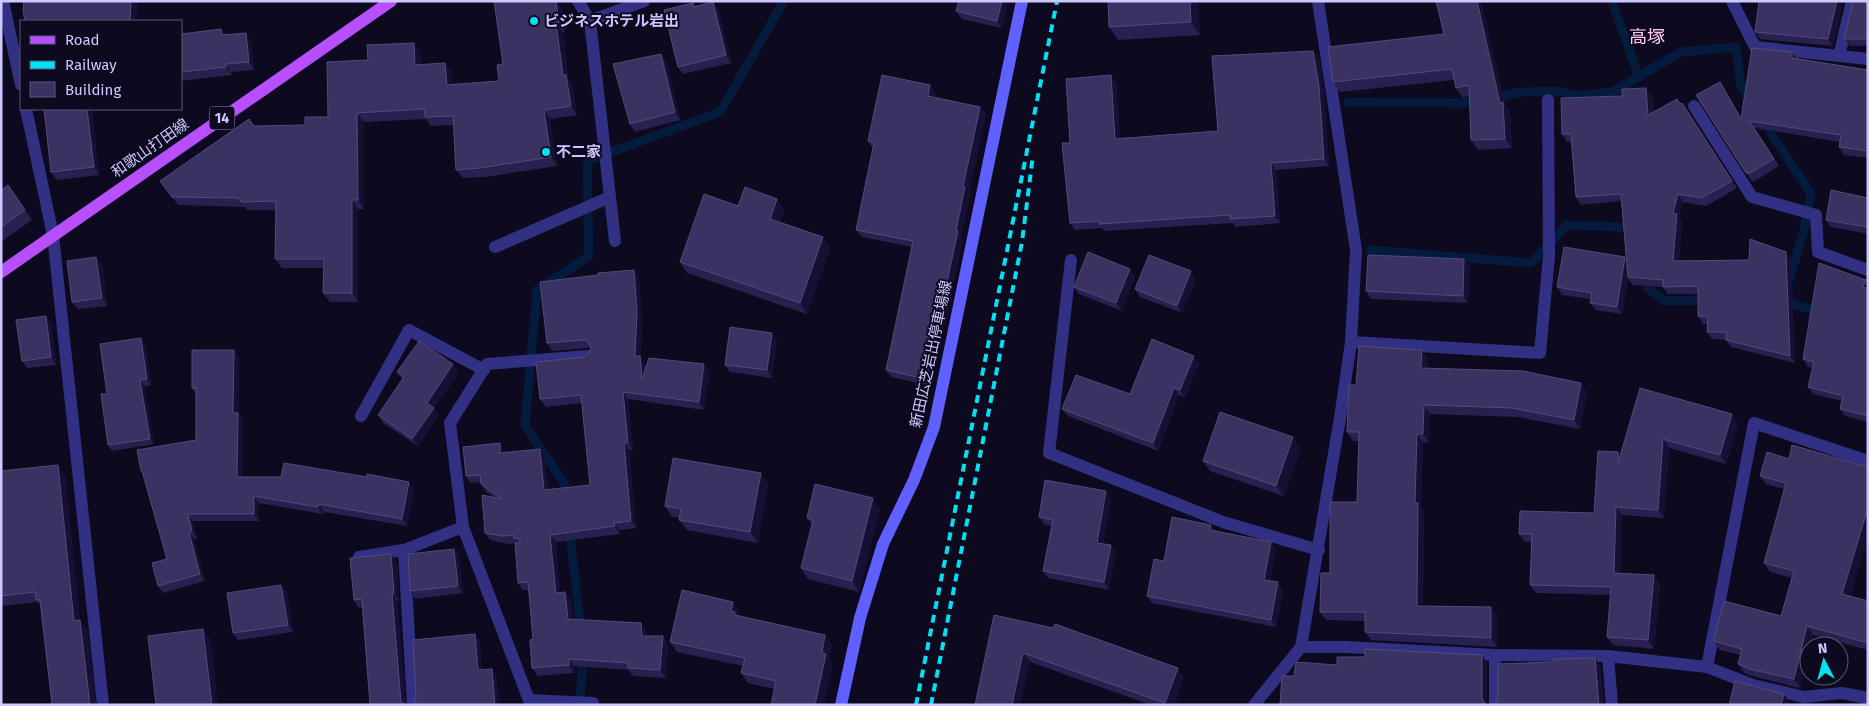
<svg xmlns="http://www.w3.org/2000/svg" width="1869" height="706" viewBox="0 0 1869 706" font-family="'Fira Sans','Noto Sans JP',sans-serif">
	<rect width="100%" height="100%" fill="#0d0a1f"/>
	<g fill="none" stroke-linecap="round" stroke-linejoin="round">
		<!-- stream -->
		<path stroke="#041b3e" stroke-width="9" d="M1612 1 1639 77
			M1493 98 1521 92 1559 91 1579 96 1612 92 1681 52 1736 47 1741 86 1751 102
			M1348 102 1465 103 1480 100
			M1763 121 1811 193 1804 230 1788 283
			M1371 250 1531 263 1567 225 1623 227 1634 231
			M1649 273 1647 287 1664 301 1708 300
			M1781 301 1822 312
			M566 498 564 483 525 425 537 290 589 256 587 161 720 112 784 1
			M569 528 581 630
			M580 705 583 655"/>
		<!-- street -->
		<path stroke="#313083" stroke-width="12" d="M3 1 21 85
			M578 1 590 21 615 241
			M1732 1 1755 47 1868 59
			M590 21 644 1
			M1839 56 1852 1
			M1694 106 1752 197 1816 215 1818 252 1868 270
			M26 109 53 235 103 705
			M495 247 610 197
			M1071 260 1049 453 1223 522 1319 550
			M1351 342 1540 353 1549 256 1548 100
			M588 356 487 364 450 423 463 527 529 700 593 703V705
			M361 416 409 330 484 370
			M404 550 413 705
			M359 557 404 550 463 527
			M1301 647H1346L1495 655 1608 656 1707 667 1753 685 1804 697 1842 693 1868 698
			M1608 656 1612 705
			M1707 667 1754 423 1868 461
			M1254 705 1301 647 1340 418 1351 342 1356 250 1318 1
			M1495 705V655"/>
		<!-- secondary -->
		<path stroke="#5f60ff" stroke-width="12" d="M841 705 860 618 883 544 914 480 934 427 1022 1"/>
		<!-- primary -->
		<path stroke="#b84fff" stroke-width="12" d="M1 272 391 1"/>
		<!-- rail -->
		<path stroke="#00e2f3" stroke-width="4" stroke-dasharray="8 6" stroke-linecap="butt" d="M916 705 1057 1
			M931 705 1022 242 1033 155"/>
	</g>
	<!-- wall -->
	<path fill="#28214f" d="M1008 1 1002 28 962 19 956 11Z
		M1198 1 1200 35 1118 40 1109 27Z
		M1436 1H1481L1505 105 1510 112 1512 148 1478 150 1471 140 1469 96 1463 98 1456 88 1454 80 1340 92 1333 82 1444 34Z
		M713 2 719 10 731 63 683 74 678 67 695 6Z
		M1868 2V46H1850L1844 39Z
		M1842 7 1833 46 1760 39 1755 32Z
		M562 9 565 32H563L568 78 572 84 577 115 550 119 557 166 486 177 463 178 456 170 454 125 431 126 426 119 364 122V209H358V302H330L323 293 324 268H282L275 259 276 210H247L245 207 178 205 160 181 254 126 305 125 328 117 368 60 414 43 420 52 421 64 451 71 452 84 499 81 503 64Z
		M221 29 226 35 246 33 251 41 254 70 231 72 232 75 181 81V34Z
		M1792 52 1797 58 1868 70V158L1844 155 1839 147 1840 142 1755 128 1779 166 1753 182 1752 180H1751L1746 173 1720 82 1725 89 1741 118Z
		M661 54 667 62 680 120 635 132 630 124Z
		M1319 58 1324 93 1329 166 1276 170 1280 223 1235 227 1233 223 1104 231 1102 228 1075 230 1070 223V143L1111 75 1116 83 1120 138 1218 131Z
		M1646 88 1652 95 1653 112 1677 99 1680 104 1682 103 1737 188 1706 206 1683 202 1679 217 1682 221 1679 261 1791 259 1795 363 1731 347 1726 340 1712 339 1707 332 1708 324H1703L1698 316V294H1668L1663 287 1633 285 1628 278 1622 314 1596 310 1590 303 1591 299 1562 295 1557 287 1626 258 1621 201 1581 205 1576 197 1571 142H1567L1562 134 1622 96Z
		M935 92 934 97 980 107 986 114 969 192 970 195 961 236 963 239 931 386 891 377 886 370 912 247 862 237 856 230 873 149 868 141Z
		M44 109H92L99 175 56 180 51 172Z
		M8 185 32 220 1 242V190Z
		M1868 198V234L1831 227 1826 220Z
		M777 199 784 210 780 222 823 237 830 248 807 314 687 273 680 262 738 206Z
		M102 264 107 306 78 309 72 302Z
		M1470 266 1468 303 1371 299 1366 291Z
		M1135 276 1122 311 1079 294 1074 287Z
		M639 278 642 319 641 357 645 364 646 368 704 364 709 372 704 410 628 399 633 450H629L636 528 620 530V534L556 542 560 592 571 599 573 619 641 623 646 631 647 636H663L668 644 666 678 633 676 629 670 574 666V673L538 676 532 668 533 639 529 590H523L518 583V543L508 544 490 540 485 533 494 497 486 492 481 484 480 482 471 483 466 476 505 451V453L540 449 545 457 548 489 590 485 582 403 546 407 540 399 584 357 590 352 591 349 588 348 552 351 547 343Z
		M1196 279 1182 313 1140 297 1135 289Z
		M1868 282V422L1845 416 1840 409 1842 401 1813 394 1808 387 1813 368 1808 367 1803 359Z
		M51 323 56 365 27 368 22 361Z
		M777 340 772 378 730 372 725 365Z
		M145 344 151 385 144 386 154 444 112 451 108 445 107 394Z
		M1422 350 1428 359 1427 368 1587 392 1580 429 1518 417 1430 414 1429 443 1423 442 1421 507 1424 511 1423 606 1491 607 1497 615V647L1371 640 1365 632V621L1326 620 1320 612 1330 573 1357 502 1359 441H1353L1347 432 1356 385Z
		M239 358V414L243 420 242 477H367L409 482 414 489 407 526 324 512 323 514 259 503V521H193L197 538 194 539 205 581 163 593 158 586 167 559 144 476 141 471 196 440V394L192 388Z
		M1199 363 1185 398 1179 395 1158 451 1068 416 1062 409 1130 394Z
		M397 372H459L434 408 439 415 418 446 383 423 378 415 402 379Z
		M1640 388 1738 423 1726 464 1669 448 1664 518 1622 515 1620 573 1654 575 1660 584 1654 649 1613 645 1607 637 1611 595 1536 593 1530 585 1532 542H1525L1519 534 1594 513 1618 452 1620 456Z
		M1301 448 1284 496 1210 471 1203 461Z
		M1789 459 1868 467V537L1850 596 1868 601V650L1813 635 1811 646H1809V652L1800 688 1755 677 1744 673 1738 664 1741 655 1720 650 1713 641 1781 616 1792 578 1770 572 1764 563 1784 489 1766 484 1760 476Z
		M1 471 65 475 80 621 87 630 96 705H41L52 704 41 607 38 602 1 606Z
		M768 484 758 543 687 530 679 520 680 518 672 517 665 506Z
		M1106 491 1111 499 1103 544 1116 552 1109 590 1048 578 1043 571 1051 526 1044 524 1039 517Z
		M880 509 859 592 808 579 801 568 812 525 807 518Z
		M1211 525 1216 531 1271 542 1276 550 1270 581 1283 590 1276 627 1152 603 1147 596 1164 561Z
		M454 549 459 556 463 593 415 599 410 591Z
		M397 562 399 601H397L406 704 370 705 362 607 359 608 354 600Z
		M281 585 287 592 293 632 238 640 233 633Z
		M740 612 739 616 825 635 832 645 829 659 833 664 774 689 748 683 741 673 743 666 677 652 670 642Z
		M994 615 1184 677 1174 705H1151L1030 662Z"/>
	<!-- shaded-wall -->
	<path fill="#161034" d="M131 1H138L136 21H130Z
		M556 1 562 9 565 32 559 23Z
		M1002 1H1008L1002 28 997 21Z
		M1190 1H1198L1200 35 1191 22Z
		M1477 1H1481L1505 105 1510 112 1512 148 1505 139 1500 103Z
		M1833 1H1838L1842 7 1833 46 1828 39Z
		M713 2 719 10 731 63 726 55Z
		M556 23 563 32 568 78 572 84 577 115 571 106 563 75Z
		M221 29 227 37 222 35Z
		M246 33 251 41 254 70 249 62Z
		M414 43 420 52 422 74 415 65Z
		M1313 51 1319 58 1324 93 1329 166 1324 159Z
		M1792 52 1797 60 1792 58Z
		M661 54 667 62 680 120 675 112Z
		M445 63 451 71 453 93 447 85Z
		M226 64 231 72 232 75 226 67Z
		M1111 75 1116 83 1121 146 1115 139Z
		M1720 82 1725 89 1746 127 1741 119Z
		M930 85 935 92 933 103 928 96Z
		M1646 88 1652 95 1653 122 1648 115Z
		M980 107 986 114 969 192 970 195 961 236 963 239 931 386 926 379 956 231 963 187Z
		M87 109H92L99 175 94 167Z
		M544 110 550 119 557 166 551 157Z
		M357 113 364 122V209L358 200Z
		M1271 163 1276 170 1280 223 1275 216Z
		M1678 194 1683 202 1679 217 1682 221 1678 268 1673 261V213Z
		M777 199 784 210 777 230 770 219Z
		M352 200 358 209V302L352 293Z
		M823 237 830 248 807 314 800 303Z
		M1786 252 1791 259 1795 363 1790 356Z
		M96 257 102 264 107 306 102 298Z
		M1625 257 1630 264 1622 314 1617 307Z
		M1464 259 1470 266 1468 303 1463 296Z
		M1130 269 1135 276 1122 311 1116 303Z
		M634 270 639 278 642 319 641 357 645 364 647 386 642 379 635 356Z
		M1191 271 1196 279 1182 313 1177 306Z
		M1866 280 1868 282V293L1863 287Z
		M46 316 51 323 56 365 51 357Z
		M772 333 777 340 772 378 767 370Z
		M141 338 145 344 151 385 147 379Z
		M234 350 239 358V414L243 420 242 484 237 477 233 413Z
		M1422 350 1428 359 1427 377 1421 368Z
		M1194 356 1199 363 1185 398 1180 390Z
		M453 364 459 372 434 408 439 415 418 446 412 439 427 403Z
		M704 364 709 372 704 410 699 402Z
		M140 380 144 386 154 444 150 439Z
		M1581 383 1587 392 1580 429 1574 420Z
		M1174 388 1179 395 1158 451 1153 443Z
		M623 392 628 399 633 450 628 442Z
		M1424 405 1430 414 1429 443 1423 434Z
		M1732 414 1738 423 1726 464 1720 455Z
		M1417 434 1423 442 1421 507 1424 511 1423 614 1417 606 1415 503Z
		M1293 437 1301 448 1284 496 1276 486Z
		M1663 439 1669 448 1664 518 1658 510Z
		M500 443 505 451 506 461 500 453Z
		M624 443 629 450 636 528 631 521Z
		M540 449 545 457 549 497 544 490Z
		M1618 452 1623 460 1618 463Z
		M58 465 65 475 80 621 87 630 96 705H90L74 621Z
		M761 473 768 484 758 543 750 532Z
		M409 482 414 489 407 526 402 519Z
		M1106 491 1111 499 1102 550 1097 543Z
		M254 496 259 503V521L254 514Z
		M873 498 880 509 859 592 852 581Z
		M319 504 324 512 323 514 318 507Z
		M1616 507 1622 515 1620 581 1614 573Z
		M1867 511 1868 512V537L1848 603 1842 594Z
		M188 514 193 521 197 538 192 531Z
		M614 523 620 530V534L615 526Z
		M1211 525 1217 532 1210 530Z
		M189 532 194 539 205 581 200 574Z
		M550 535 556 542 561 600 556 593Z
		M1271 542 1276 550 1269 587 1264 580Z
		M1111 545 1116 552 1109 590 1104 582Z
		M454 549 459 556 463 593 458 586Z
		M391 554 397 562 399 601 394 593Z
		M1654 575 1660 584 1654 649 1648 640Z
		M1278 582 1283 590 1276 627 1271 620Z
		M281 585 287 592 293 632 288 625Z
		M565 592 571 599 574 626 568 619Z
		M392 593 397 601 406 705 401 702Z
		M733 602 740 612 739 617 741 625 731 611Z
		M1491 607 1497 615V647L1491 638Z
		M641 623 646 631 647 643 642 636Z
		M1807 626 1813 635 1811 646H1809V652L1800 688 1794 679Z
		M203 629 211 640 218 705H212Z
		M475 634 480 641 483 677 478 670Z
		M825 635 832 645 829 659 833 664 824 705H815L822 653Z
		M663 636 668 644 666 678 660 670Z
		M1023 653 1030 662 1020 705H1012Z
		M1482 655 1487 663V705H1486L1482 698Z
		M1595 658 1601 666 1604 705H1599Z
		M569 659 574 666V673L569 665Z
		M1178 668 1184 677 1174 705H1167L1165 703Z
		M492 669 497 676 500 705H495Z
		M1784 694 1789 702V705H1781Z"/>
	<!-- building -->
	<path fill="#3a3362" stroke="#514a7b" d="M24 1H131L130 21H25L23 11Z
		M494 1H556L559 23H556L563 75H566L571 106 544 110 551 157 480 168 456 170 453 116 425 117 424 109 357 113 358 200H352V293H323L324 259H275L276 201 241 202 239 198 172 197 160 181 249 119 254 126 305 125V117H328L327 62 368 60 367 45 414 43 415 65 445 63 447 85 499 81 497 65 503 64Z
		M959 1H1002L997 21 956 11Z
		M1108 1H1190L1191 22 1109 27Z
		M1436 1H1477L1500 103 1503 102 1505 139 1471 140 1469 85 1456 88 1452 69 1333 82 1328 47 1444 34Z
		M1759 1H1837L1828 39 1755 32Z
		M1853 1 1868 2V39H1844Z
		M713 2 726 55 678 67 664 10 693 3 694 7Z
		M221 29 222 35 246 33 249 62 226 64V67L181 72V34Z
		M1752 48 1792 52V58L1868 70V151L1839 147 1841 135 1749 121 1774 159 1748 174V172L1746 173 1696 95 1720 82 1741 119Z
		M1313 51 1319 86 1324 159 1271 163 1275 216 1230 219V215L1099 224 1100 221 1070 223 1062 143H1070L1066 79 1111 75 1115 139 1218 131 1212 56Z
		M661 54 675 112 630 124 613 64Z
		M882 75 930 85 928 96 980 107 963 187H965L956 231H958L926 379 886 370 913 241 856 230 874 143 868 141Z
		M1646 88 1648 115 1677 99 1680 104 1682 103 1732 181 1701 198 1678 194 1673 213 1677 214 1673 261 1749 260 1750 239 1786 252 1790 356 1726 340V332H1707L1708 317 1698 316V286L1663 287V280L1628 277 1621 194 1576 197 1571 134H1562L1561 98 1622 96V89Z
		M44 109H87L94 167 51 172Z
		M8 185 25 210 1 227V190Z
		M745 187 777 199 770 219 823 237 800 303 680 262 704 194 738 206Z
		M1831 190 1868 198V227L1826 220Z
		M1564 247 1625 257 1617 307 1590 303 1592 293 1557 287Z
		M1088 252 1130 269 1116 303 1074 287Z
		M1149 255 1191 271 1177 306 1135 289Z
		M1368 255 1464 259 1463 296 1366 291Z
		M96 257 102 298 72 302 67 261Z
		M1819 263 1866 280 1863 287 1868 289V416L1840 409 1843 396 1808 387 1814 362 1803 359Z
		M634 270 637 312 635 356H640L642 379 649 358 704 364 699 402 623 392 628 442 624 443 631 521 614 523 615 526 550 535 556 593 565 592 568 619 641 623 642 636H663L660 670 628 668V663L569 659V665L532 668 530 640 533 639 528 582 518 583 515 543H520V539L514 538V535L503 536 485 533 482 495 502 499 481 484 480 475 466 476 463 447 500 443V453L540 449 544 490 590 485 581 395 540 399 536 362 584 357 590 352 591 347 587 341 583 340 547 343 540 282 598 275V273Z
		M46 316 51 357 22 361 16 320Z
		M730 327 772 333 767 370 725 365Z
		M141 338 147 379 140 380 150 439 108 445 101 394H107L100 344Z
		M1152 339 1194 356 1180 390 1174 388 1153 443 1062 409 1076 375 1130 394Z
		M419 341 453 364 427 403 434 408 412 439 378 415 404 377 397 372Z
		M1359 346 1422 350 1421 368 1523 371 1581 383 1574 420 1512 408 1424 405 1423 434H1417L1415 503H1418L1417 606 1491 607V638L1365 632V612H1320L1321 573H1330V502H1357L1359 432H1347L1349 385H1356Z
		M192 350H234L233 413H238L237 477H281L284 463 367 477V474L409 482 402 519 319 504 318 507 254 496V514H188L192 531 189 532 200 574 158 586 152 563 167 559 142 471H141L137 450 196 440V388H192Z
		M1640 388 1732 414 1720 455 1663 439 1658 510 1616 507 1614 573 1654 575 1648 640 1607 637 1611 587 1530 585 1532 534H1519L1520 511 1594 513 1598 451 1618 452V463Z
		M1220 412 1293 437 1276 486 1203 461Z
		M1792 445 1868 467V511H1867L1842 594 1868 601V643L1807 626 1794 679 1749 669 1738 664 1742 649 1713 641 1724 601 1781 616 1794 571 1764 563 1786 483 1760 476 1767 452 1789 459Z
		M673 458 761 473 750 532 679 520 681 509 665 506Z
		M58 465 74 621 80 620 90 705H41L52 704 40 600H36L35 592 1 596V471Z
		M1045 480 1106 491 1097 543 1111 545 1104 582 1043 571 1053 520 1039 517Z
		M815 484 873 498 852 581 801 568 813 520 807 518Z
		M1172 517 1211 525 1210 530 1271 542 1264 580 1278 582 1271 620 1147 596 1154 559 1164 561Z
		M454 549 458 586 410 591 408 554Z
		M391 554 394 593H392L401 702 407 705H370L362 599 354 600 350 558Z
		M281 585 288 625 233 633 227 593Z
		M682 590 733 602 731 611 735 612V615L825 635 822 653 826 654 815 705H771L776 681 741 673 745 658 670 642Z
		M994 615 1053 628 1055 624 1178 668 1165 703 1023 653 1012 705H975Z
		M203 629 212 705H156L148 636Z
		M475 634 478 670 492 669 495 705H411L413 704 416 698 413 640Z
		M1365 649 1482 655V698L1485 704 1487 705H1294L1280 704 1282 676H1294L1296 662 1337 665V657H1365Z
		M1595 658 1599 705H1492L1497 702 1498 698V664L1553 662V659Z
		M1735 681 1784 694 1781 705H1729Z"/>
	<!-- markers -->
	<g fill="#00e2f3" stroke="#0d0a1f" stroke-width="2">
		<circle cx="534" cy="21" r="5"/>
		<circle cx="546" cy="152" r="5"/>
	</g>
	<g text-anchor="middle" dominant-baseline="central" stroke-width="4" stroke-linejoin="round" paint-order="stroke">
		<!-- shield labels -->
		<rect fill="#0d0a1f" stroke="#938fbc" stroke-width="1" x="209.5" y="106.5" width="25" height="23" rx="4"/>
		<g font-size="14" font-weight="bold" fill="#cdc8ff">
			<text x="222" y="118">14</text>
		</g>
		<!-- poi labels -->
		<g font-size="15" font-weight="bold" fill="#cdc8ff" stroke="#0d0a1f" text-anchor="start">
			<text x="544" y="21">ビジネスホテル岩出</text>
			<text x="556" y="152">不二家</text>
		</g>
		<!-- street labels -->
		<g font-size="15" fill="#cdc8ff" stroke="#0d0a1f">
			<text transform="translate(150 148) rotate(-35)">和歌山打田線</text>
			<text transform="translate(931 354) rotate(-78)">新田広芝岩出停車場線</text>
		</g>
		<!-- quarter labels -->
		<g font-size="18" fill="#ffcaed" stroke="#0d0a1f">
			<text x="1647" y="37">高塚</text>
		</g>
	</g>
	<!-- border -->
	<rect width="1869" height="706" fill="none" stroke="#cdc8ff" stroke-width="5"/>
	<!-- legend -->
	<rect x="20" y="20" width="162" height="90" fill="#0d0a1f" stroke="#5a5679"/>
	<rect x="30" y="36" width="25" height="8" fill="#b84fff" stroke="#5a5679"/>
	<text x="65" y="45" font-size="15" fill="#cdc8ff">Road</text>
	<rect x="30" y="61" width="25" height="8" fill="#00e2f3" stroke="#5a5679"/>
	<text x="65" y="70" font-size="15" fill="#cdc8ff">Railway</text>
	<rect x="30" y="82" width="25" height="15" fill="#3a3362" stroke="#5a5679"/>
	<text x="65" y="95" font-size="15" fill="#cdc8ff">Building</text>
	<!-- north arrow -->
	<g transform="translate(1824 661) rotate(354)"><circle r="24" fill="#0d0a1f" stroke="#5a5679"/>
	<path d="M0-4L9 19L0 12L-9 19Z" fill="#00e2f3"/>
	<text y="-8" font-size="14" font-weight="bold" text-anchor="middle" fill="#cdc8ff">N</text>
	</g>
</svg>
